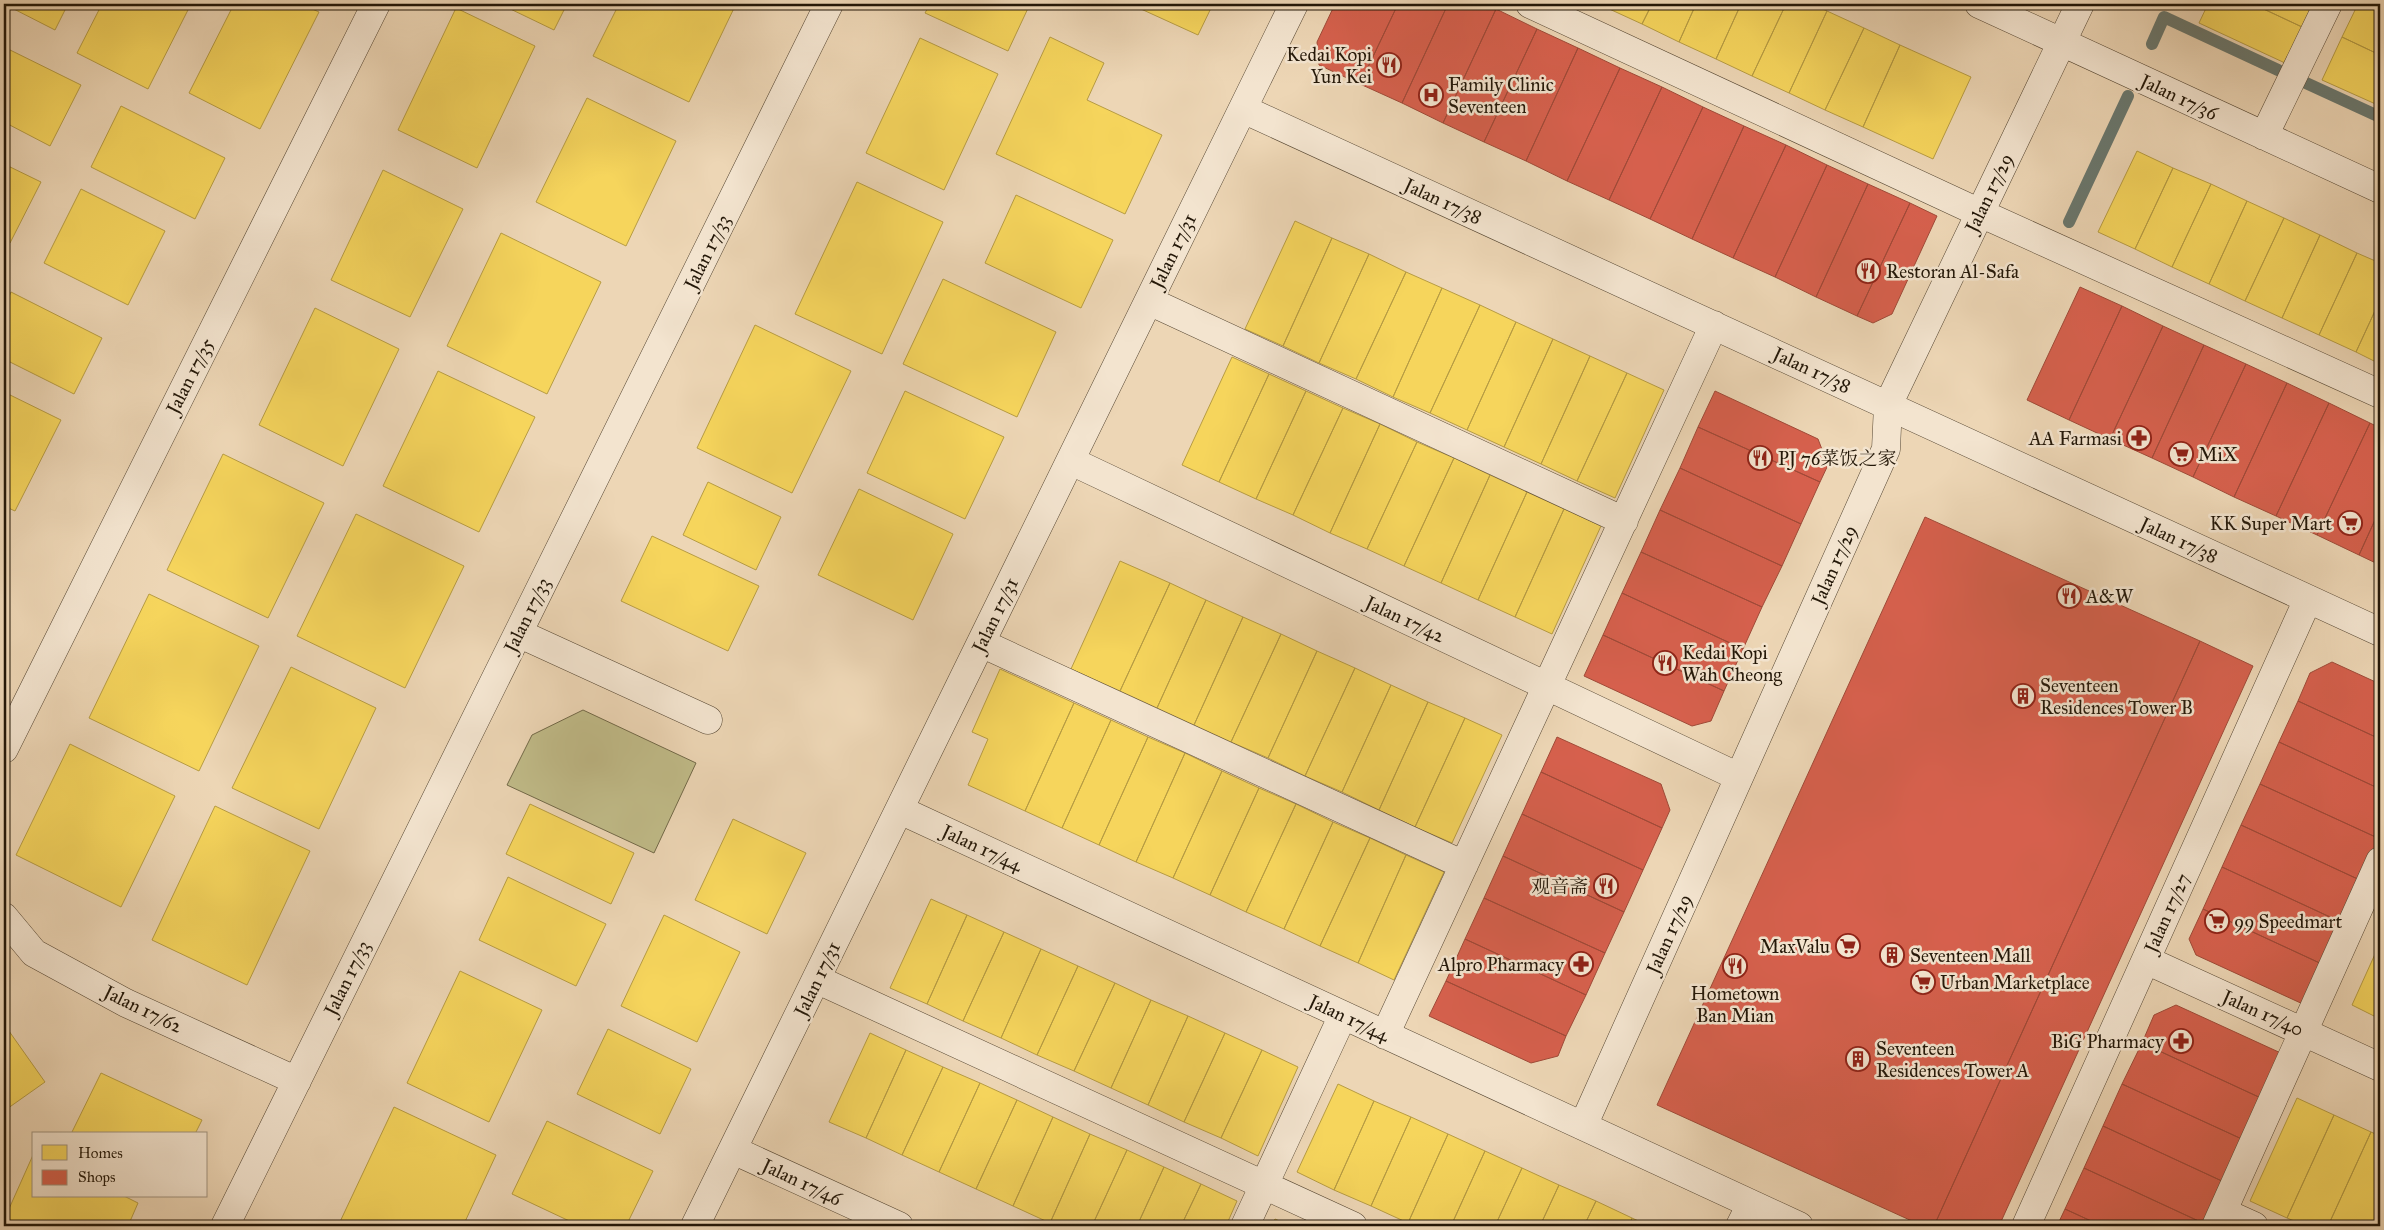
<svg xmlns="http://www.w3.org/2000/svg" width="2384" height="1230" viewBox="0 0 2384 1230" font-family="'IM FELL Great Primer','Noto Serif SC',serif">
	<rect width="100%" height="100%" fill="#edd6b5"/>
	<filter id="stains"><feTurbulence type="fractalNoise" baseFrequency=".004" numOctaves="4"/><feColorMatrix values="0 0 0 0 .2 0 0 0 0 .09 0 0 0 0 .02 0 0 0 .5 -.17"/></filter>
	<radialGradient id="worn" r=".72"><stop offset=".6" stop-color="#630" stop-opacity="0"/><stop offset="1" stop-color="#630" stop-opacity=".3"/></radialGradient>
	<!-- green -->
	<path fill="#c0bb88" stroke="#726948" d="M583 710 696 763 654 853 507 785 532 735Z"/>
	<!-- homes -->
	<path fill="#f6d55c" stroke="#b79c43" d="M4 4H68L55 30Z
		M102 4H191L148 89 77 53Z
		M234 4H301L319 12 260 129 189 93Z
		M500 4H567L554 30Z
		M619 4H736L689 102 593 56Z
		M930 4H1030L1008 51 925 13Z
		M1130 4H1213L1198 35Z
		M1607 4H1652L1642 24 1605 7Z
		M1652 4H1696L1679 42 1642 24Z
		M1696 4H1741L1716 59 1679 42Z
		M1741 4H1786L1752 76 1716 59Z
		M1786 4H1813L1827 11 1789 93 1752 76Z
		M2208 4H2253L2302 27 2285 63 2199 23Z
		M2253 4H2313L2302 27Z
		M2358 4H2380V55L2342 37Z
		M456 8 535 46 477 168 398 130Z
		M1827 11 1864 28 1825 110 1789 93Z
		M1864 28 1900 45 1863 127 1825 110Z
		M1050 37 1104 63 1087 100 1162 135 1125 214 996 154Z
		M2342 37 2380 55V106L2322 80Z
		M920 38 998 74 944 190 866 153Z
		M1900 45 1971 77 1933 159 1863 127Z
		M4 47 81 85 50 146 4 122Z
		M587 98 676 141 626 246 536 202Z
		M121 106 225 158 195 219 91 167Z
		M2137 151 2173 168 2135 249 2098 232Z
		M4 164 41 182 10 243 4 239Z
		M2173 168 2211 184 2172 267 2135 249Z
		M383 170 463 209 410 317 331 280Z
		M857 182 943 222 882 354 795 314Z
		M2211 184 2247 201 2209 284 2172 267Z
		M81 189 165 231 128 305 44 263Z
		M1016 195 1113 240 1081 308 985 263Z
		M2247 201 2284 218 2245 301 2209 284Z
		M2284 218 2320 235 2282 318 2245 301Z
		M1295 221 1332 238 1283 346 1245 329Z
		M501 233 601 282 547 394 447 346Z
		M2320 235 2357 253 2319 335 2282 318Z
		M1332 238 1369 254 1319 363 1283 346Z
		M2357 253 2380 263V300L2356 352 2319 335Z
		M1369 254 1406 272 1356 379 1319 363Z
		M1406 272 1442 288 1393 397 1356 379Z
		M943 279 1056 332 1017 417 903 364Z
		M1442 288 1480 305 1430 413 1393 397Z
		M11 292 102 338 74 394 4 359V307Z
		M2380 300V364L2356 352Z
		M1480 305 1516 322 1467 430 1430 413Z
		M315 308 399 349 343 466 259 425Z
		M1516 322 1553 339 1504 447 1467 430Z
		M755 325 851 371 792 493 697 448Z
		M1553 339 1590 356 1541 464 1504 447Z
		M1590 356 1627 373 1577 481 1541 464Z
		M1232 357 1269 374 1219 482 1182 465Z
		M438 371 535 417 479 532 383 486Z
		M1627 373 1664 390 1615 498 1577 481Z
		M1269 374 1306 391 1256 499 1219 482Z
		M905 391 1004 437 965 519 867 473Z
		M1306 391 1343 408 1293 515 1256 499Z
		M4 392 61 420 15 511 4 506Z
		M1343 408 1380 424 1330 533 1293 515Z
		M1380 424 1417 442 1367 549 1330 533Z
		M1417 442 1454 458 1404 566 1367 549Z
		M223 454 324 503 268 618 167 570Z
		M1454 458 1490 475 1441 583 1404 566Z
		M1490 475 1527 492 1478 600 1441 583Z
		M708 482 781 517 756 570 683 535Z
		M859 489 953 534 913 620 818 575Z
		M1527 492 1564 509 1515 617 1478 600Z
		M1564 509 1601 526 1552 634 1515 617Z
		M356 514 464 566 405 688 297 636Z
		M652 536 759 586 728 651 621 601Z
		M1120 561 1170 583 1120 691 1071 669Z
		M1936 567 2178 679 2111 825 1868 712Z
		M1170 583 1206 600 1157 708 1120 691Z
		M149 594 259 646 199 771 89 718Z
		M1206 600 1243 617 1194 725 1157 708Z
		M1243 617 1281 634 1231 742 1194 725Z
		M1281 634 1317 651 1268 758 1231 742Z
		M1317 651 1355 668 1305 776 1268 758Z
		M291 667 376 708 319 829 232 788Z
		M1355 668 1391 685 1342 792 1305 776Z
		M1000 669 1074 703 1025 811 968 785 988 739 972 732Z
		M1391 685 1428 702 1379 810 1342 792Z
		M1428 702 1465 718 1415 827 1379 810Z
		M1074 703 1111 720 1062 828 1025 811Z
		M1465 718 1502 735 1452 843 1415 827Z
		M1111 720 1148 737 1099 845 1062 828Z
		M1148 737 1185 753 1136 862 1099 845Z
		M70 744 175 796 121 907 16 855Z
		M1185 753 1222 771 1173 878 1136 862Z
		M1222 771 1259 788 1210 895 1173 878Z
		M1259 788 1296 804 1246 912 1210 895Z
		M530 804 634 853 611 904 506 854Z
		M1296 804 1333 822 1284 929 1246 912Z
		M215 806 310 851 247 985 152 940Z
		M733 819 806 853 767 934 695 900Z
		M1333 822 1370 838 1320 946 1284 929Z
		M1370 838 1406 855 1358 963 1320 946Z
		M1406 855 1444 872 1394 980 1358 963Z
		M508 877 606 924 576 986 479 940Z
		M931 899 967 915 927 1004 890 988Z
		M664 915 740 952 697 1042 621 1006Z
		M967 915 1004 932 963 1021 927 1004Z
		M1771 931 2013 1042 1946 1187 1704 1076Z
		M1004 932 1041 949 1001 1038 963 1021Z
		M2380 943V1019L2352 1005Z
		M1041 949 1078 966 1037 1055 1001 1038Z
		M1078 966 1115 983 1074 1071 1037 1055Z
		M460 971 542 1010 489 1122 407 1083Z
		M1115 983 1151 1000 1111 1088 1074 1071Z
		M1151 1000 1188 1016 1148 1105 1111 1088Z
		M1188 1016 1225 1033 1184 1122 1148 1105Z
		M4 1024 45 1082 4 1111Z
		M608 1029 691 1069 660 1134 577 1094Z
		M870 1033 906 1050 866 1138 829 1122Z
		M1225 1033 1262 1050 1221 1138 1184 1122Z
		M906 1050 943 1067 902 1155 866 1138Z
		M1262 1050 1298 1067 1258 1156 1221 1138Z
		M943 1067 980 1083 939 1172 902 1155Z
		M101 1073 202 1120 195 1134H71Z
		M980 1083 1017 1100 976 1189 939 1172Z
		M1338 1084 1374 1101 1334 1190 1297 1172Z
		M2297 1098 2334 1115 2287 1218 2250 1201Z
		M1017 1100 1053 1117 1013 1206 976 1189Z
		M1374 1101 1411 1117 1371 1206 1334 1190Z
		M394 1107 496 1155 463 1226H338Z
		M2334 1115 2371 1132 2328 1226H2306L2287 1218Z
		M1053 1117 1090 1134 1050 1223 1013 1206Z
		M1411 1117 1448 1134 1408 1223 1371 1206Z
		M547 1121 653 1171 626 1226H580L512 1194Z
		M2371 1132 2380 1136V1209L2373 1226H2328Z
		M1090 1134 1127 1150 1092 1226H1058L1050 1223Z
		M1448 1134 1485 1151 1451 1226H1415L1408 1223Z
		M1127 1150 1164 1167 1137 1226H1092Z
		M1485 1151 1522 1168 1495 1226H1451Z
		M33 1155 34 1196H124L138 1203 128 1226H4V1220Z
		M1164 1167 1201 1184 1181 1226H1137Z
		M1522 1168 1559 1185 1540 1226H1495Z
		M1201 1184 1237 1201 1226 1226H1181Z
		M1559 1185 1596 1201 1584 1226H1540Z
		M1596 1201 1632 1218 1629 1226H1584Z
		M2380 1209V1226H2373Z
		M1632 1218 1649 1226H1629Z
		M1275 1219 1291 1226H1271Z"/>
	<!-- shops -->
	<path fill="#d6604d" stroke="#a04a38" d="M1335 4H1398L1360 84 1319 65 1317 42Z
		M1398 4H1448L1402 103 1360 84Z
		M1448 4H1484L1496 9 1443 123 1402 103Z
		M1496 9 1537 29 1484 142 1443 123Z
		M1537 29 1578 48 1526 161 1484 142Z
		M1578 48 1620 68 1567 181 1526 161Z
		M1620 68 1662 87 1609 200 1567 181Z
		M1662 87 1703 107 1650 219 1609 200Z
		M1703 107 1744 126 1692 239 1650 219Z
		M1744 126 1786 145 1733 258 1692 239Z
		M1786 145 1827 165 1775 277 1733 258Z
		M1827 165 1868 184 1816 297 1775 277Z
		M1868 184 1910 203 1857 316 1816 297Z
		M1910 203 1937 216 1892 314 1873 323 1857 316Z
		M2080 287 2122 306 2069 420 2027 400Z
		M2122 306 2163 326 2110 439 2069 420Z
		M2163 326 2204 345 2152 458 2110 439Z
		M2204 345 2246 364 2193 477 2152 458Z
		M2246 364 2287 383 2234 497 2193 477Z
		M2287 383 2329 403 2276 516 2234 497Z
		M1715 391 1818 439 1828 465 1820 482 1698 427Z
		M2329 403 2370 423 2317 535 2276 516Z
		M2370 423 2380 428V509L2359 555 2317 535Z
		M1698 427 1820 482 1801 524 1680 468Z
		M1680 468 1801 524 1782 566 1660 510Z
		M2380 509V565L2359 555Z
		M1660 510 1782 566 1762 607 1641 552Z
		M1925 517 2200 641 1934 1226H1923L1657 1105Z
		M1641 552 1762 607 1743 649 1622 593Z
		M1622 593 1743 649 1724 691 1603 635Z
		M1603 635 1724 691 1711 721 1692 726 1584 676Z
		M2200 641 2253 666 1999 1226H1934Z
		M2332 662 2380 684V739L2298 701 2310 673Z
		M2298 701 2380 739V789L2279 742Z
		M1557 737 1661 784 1670 810 1662 828 1541 772Z
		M2279 742 2380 789V839L2260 784Z
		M1541 772 1662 828 1643 870 1522 814Z
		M2260 784 2380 839 2362 881 2241 825Z
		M1522 814 1643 870 1624 912 1503 856Z
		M2241 825 2362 881 2343 923 2222 867Z
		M1503 856 1624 912 1605 953 1484 898Z
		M2222 867 2343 923 2324 965 2203 909Z
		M1484 898 1605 953 1586 995 1465 939Z
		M2203 909 2324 965 2305 1005 2196 955 2189 939Z
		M1465 939 1586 995 1566 1036 1446 981Z
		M1446 981 1566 1036 1558 1056 1531 1063 1429 1016Z
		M2176 1005 2283 1054 2263 1099 2142 1043 2154 1015Z
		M2142 1043 2263 1099 2244 1140 2122 1084Z
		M2122 1084 2244 1140 2224 1182 2103 1126Z
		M2103 1126 2224 1182 2205 1224 2084 1168Z
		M2084 1168 2205 1224 2204 1226H2102L2065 1209Z
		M2065 1209 2102 1226H2057Z"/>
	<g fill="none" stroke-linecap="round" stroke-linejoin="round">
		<!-- stream -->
		<path stroke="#6a786f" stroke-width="12" d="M2152 44 2164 17 2278 70
			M2306 83 2380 117
			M2069 222 2128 96"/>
		<defs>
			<path id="minor" d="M1530 4 1980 213 2380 394
				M1979 4 2380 189
				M1243 109 2380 632
				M2264 136 2328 4
				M1149 301 1624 521
				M1071 461 1739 777
				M518 633 708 720
				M981 643 1464 865
				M4 749 376 4
				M900 810 1799 1226
				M4 917 34 953 126 1003 297 1081
				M2146 960 2380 1067
				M816 979 1353 1226
				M1385 1035 1714 325
				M1583 1126 1886 449 1888 405 2080 4
				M733 1150 899 1226
				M2223 1212 2254 1226
				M225 1226 829 4
				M695 1226 1294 4
				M1245 1226 1343 1015
				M1740 1226 1751 1204
				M2026 1226 2308 599
				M2216 1226 2380 861"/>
		</defs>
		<!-- minor casing -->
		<use href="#minor" stroke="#564733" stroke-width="29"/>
		<!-- minor -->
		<use href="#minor" stroke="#f3e4cf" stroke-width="28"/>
	</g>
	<!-- icons -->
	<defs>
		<symbol id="restaurant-ring" viewBox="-11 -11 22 22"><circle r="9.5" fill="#f3e4cf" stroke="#8f2418" stroke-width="1.5"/><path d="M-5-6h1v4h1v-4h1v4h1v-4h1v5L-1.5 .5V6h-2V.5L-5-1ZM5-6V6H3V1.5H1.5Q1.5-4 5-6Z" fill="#8f2418"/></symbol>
		<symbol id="hospital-ring" viewBox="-11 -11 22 22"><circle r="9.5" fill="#f3e4cf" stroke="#8f2418" stroke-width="1.5"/><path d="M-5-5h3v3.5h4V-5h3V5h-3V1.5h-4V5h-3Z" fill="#8f2418"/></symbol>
		<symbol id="pharmacy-ring" viewBox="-11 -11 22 22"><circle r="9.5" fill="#f3e4cf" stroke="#8f2418" stroke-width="1.5"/><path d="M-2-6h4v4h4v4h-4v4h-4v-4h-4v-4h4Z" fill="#8f2418"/></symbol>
		<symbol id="supermarket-ring" viewBox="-11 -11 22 22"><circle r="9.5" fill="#f3e4cf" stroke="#8f2418" stroke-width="1.5"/><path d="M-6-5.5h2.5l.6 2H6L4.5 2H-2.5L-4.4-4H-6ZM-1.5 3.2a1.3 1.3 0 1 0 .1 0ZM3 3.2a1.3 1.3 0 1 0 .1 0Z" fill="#8f2418"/></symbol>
		<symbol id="building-ring" viewBox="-11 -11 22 22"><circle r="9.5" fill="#f3e4cf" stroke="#8f2418" stroke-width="1.5"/><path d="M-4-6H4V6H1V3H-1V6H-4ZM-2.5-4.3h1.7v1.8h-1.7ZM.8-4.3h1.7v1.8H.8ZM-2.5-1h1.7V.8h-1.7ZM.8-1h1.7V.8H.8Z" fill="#8f2418"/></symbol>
	</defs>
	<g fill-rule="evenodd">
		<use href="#restaurant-ring" x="1375" y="51" width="28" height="28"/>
		<use href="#hospital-ring" x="1417" y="81" width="28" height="28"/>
		<use href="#restaurant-ring" x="1854" y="257" width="28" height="28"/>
		<use href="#pharmacy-ring" x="2125" y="424" width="28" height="28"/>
		<use href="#supermarket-ring" x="2167" y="440" width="28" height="28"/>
		<use href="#restaurant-ring" x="1746" y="444" width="28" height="28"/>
		<use href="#supermarket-ring" x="2336" y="509" width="28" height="28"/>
		<use href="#restaurant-ring" x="2055" y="582" width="28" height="28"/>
		<use href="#restaurant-ring" x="1651" y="649" width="28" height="28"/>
		<use href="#building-ring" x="2009" y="682" width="28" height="28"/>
		<use href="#restaurant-ring" x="1592" y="872" width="28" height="28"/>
		<use href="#supermarket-ring" x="2203" y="907" width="28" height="28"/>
		<use href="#supermarket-ring" x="1834" y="932" width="28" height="28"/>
		<use href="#building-ring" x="1878" y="941" width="28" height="28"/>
		<use href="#pharmacy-ring" x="1567" y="950" width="28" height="28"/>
		<use href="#restaurant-ring" x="1721" y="952" width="28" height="28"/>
		<use href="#supermarket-ring" x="1909" y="968" width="28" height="28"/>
		<use href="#pharmacy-ring" x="2167" y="1027" width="28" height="28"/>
		<use href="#building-ring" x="1844" y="1045" width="28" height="28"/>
	</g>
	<g text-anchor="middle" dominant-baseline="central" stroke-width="5" stroke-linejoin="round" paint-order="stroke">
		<!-- poi labels -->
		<g font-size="19" fill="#231708" stroke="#f3e4cf" text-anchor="start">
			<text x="1372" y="54" text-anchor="end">Kedai Kopi<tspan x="1372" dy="22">Yun Kei</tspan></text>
			<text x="1448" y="84">Family Clinic<tspan x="1448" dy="22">Seventeen</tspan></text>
			<text x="1886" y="271">Restoran Al-Safa</text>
			<text x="2122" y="438" text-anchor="end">AA Farmasi</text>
			<text x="2198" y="454">MiX</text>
			<text x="1778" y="458">PJ 76菜饭之家</text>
			<text x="2332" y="523" text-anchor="end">KK Super Mart</text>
			<text x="2086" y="596">A&amp;W</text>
			<text x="1682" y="652">Kedai Kopi<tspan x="1682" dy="22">Wah Cheong</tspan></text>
			<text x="2040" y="685">Seventeen<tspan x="2040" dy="22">Residences Tower B</tspan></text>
			<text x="1588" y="886" text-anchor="end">观音斋</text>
			<text x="2234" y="921">99 Speedmart</text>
			<text x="1830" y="946" text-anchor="end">MaxValu</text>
			<text x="1910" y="955">Seventeen Mall</text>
			<text x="1564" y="964" text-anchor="end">Alpro Pharmacy</text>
			<text x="1940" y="982">Urban Marketplace</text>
			<text x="1735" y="993" text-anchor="middle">Hometown<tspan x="1735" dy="22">Ban Mian</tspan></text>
			<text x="2164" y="1041" text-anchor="end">BiG Pharmacy</text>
			<text x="1876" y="1048">Seventeen<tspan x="1876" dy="22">Residences Tower A</tspan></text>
		</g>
		<!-- street labels -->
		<g font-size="19" fill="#231708" stroke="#f3e4cf">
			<text transform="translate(2179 97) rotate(25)">Jalan 17/36</text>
			<text transform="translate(1989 193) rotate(-64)">Jalan 17/29</text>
			<text transform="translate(1443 201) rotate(25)">Jalan 17/38</text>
			<text transform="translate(1173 251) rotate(-64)">Jalan 17/31</text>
			<text transform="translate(707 252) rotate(-64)">Jalan 17/33</text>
			<text transform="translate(1812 370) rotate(25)">Jalan 17/38</text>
			<text transform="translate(190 376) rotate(-63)">Jalan 17/35</text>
			<text transform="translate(2179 540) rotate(25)">Jalan 17/38</text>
			<text transform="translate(1834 565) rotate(-66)">Jalan 17/29</text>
			<text transform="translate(527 615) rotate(-64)">Jalan 17/33</text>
			<text transform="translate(995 615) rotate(-64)">Jalan 17/31</text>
			<text transform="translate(1405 619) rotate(25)">Jalan 17/42</text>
			<text transform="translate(982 848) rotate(25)">Jalan 17/44</text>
			<text transform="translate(2167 913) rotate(-66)">Jalan 17/27</text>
			<text transform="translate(1669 934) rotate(-66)">Jalan 17/29</text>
			<text transform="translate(347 978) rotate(-64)">Jalan 17/33</text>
			<text transform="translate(817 979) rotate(-64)">Jalan 17/31</text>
			<text transform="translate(143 1009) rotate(26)">Jalan 17/62</text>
			<text transform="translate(2263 1013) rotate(24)">Jalan 17/40</text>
			<text transform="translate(1349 1018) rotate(25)">Jalan 17/44</text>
			<text transform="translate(802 1182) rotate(25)">Jalan 17/46</text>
		</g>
	</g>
	<!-- margin -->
	<rect width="2384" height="1230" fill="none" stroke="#edd6b5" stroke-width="20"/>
	<rect x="5" y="5" width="2374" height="1220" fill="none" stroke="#231708" stroke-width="2.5"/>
	<rect x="10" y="10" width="2364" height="1210" fill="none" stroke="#231708"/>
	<!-- legend -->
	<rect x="32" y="1132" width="175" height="65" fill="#f3e4cf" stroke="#a0927f"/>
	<rect x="42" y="1145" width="25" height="15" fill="#f6d55c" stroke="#a0927f"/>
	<text x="78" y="1158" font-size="15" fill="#231708">Homes</text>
	<rect x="42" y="1170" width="25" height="15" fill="#d6604d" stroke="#a0927f"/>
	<text x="78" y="1182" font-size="15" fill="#231708">Shops</text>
	<rect width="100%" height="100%" filter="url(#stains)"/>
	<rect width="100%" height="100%" fill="url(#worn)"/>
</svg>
